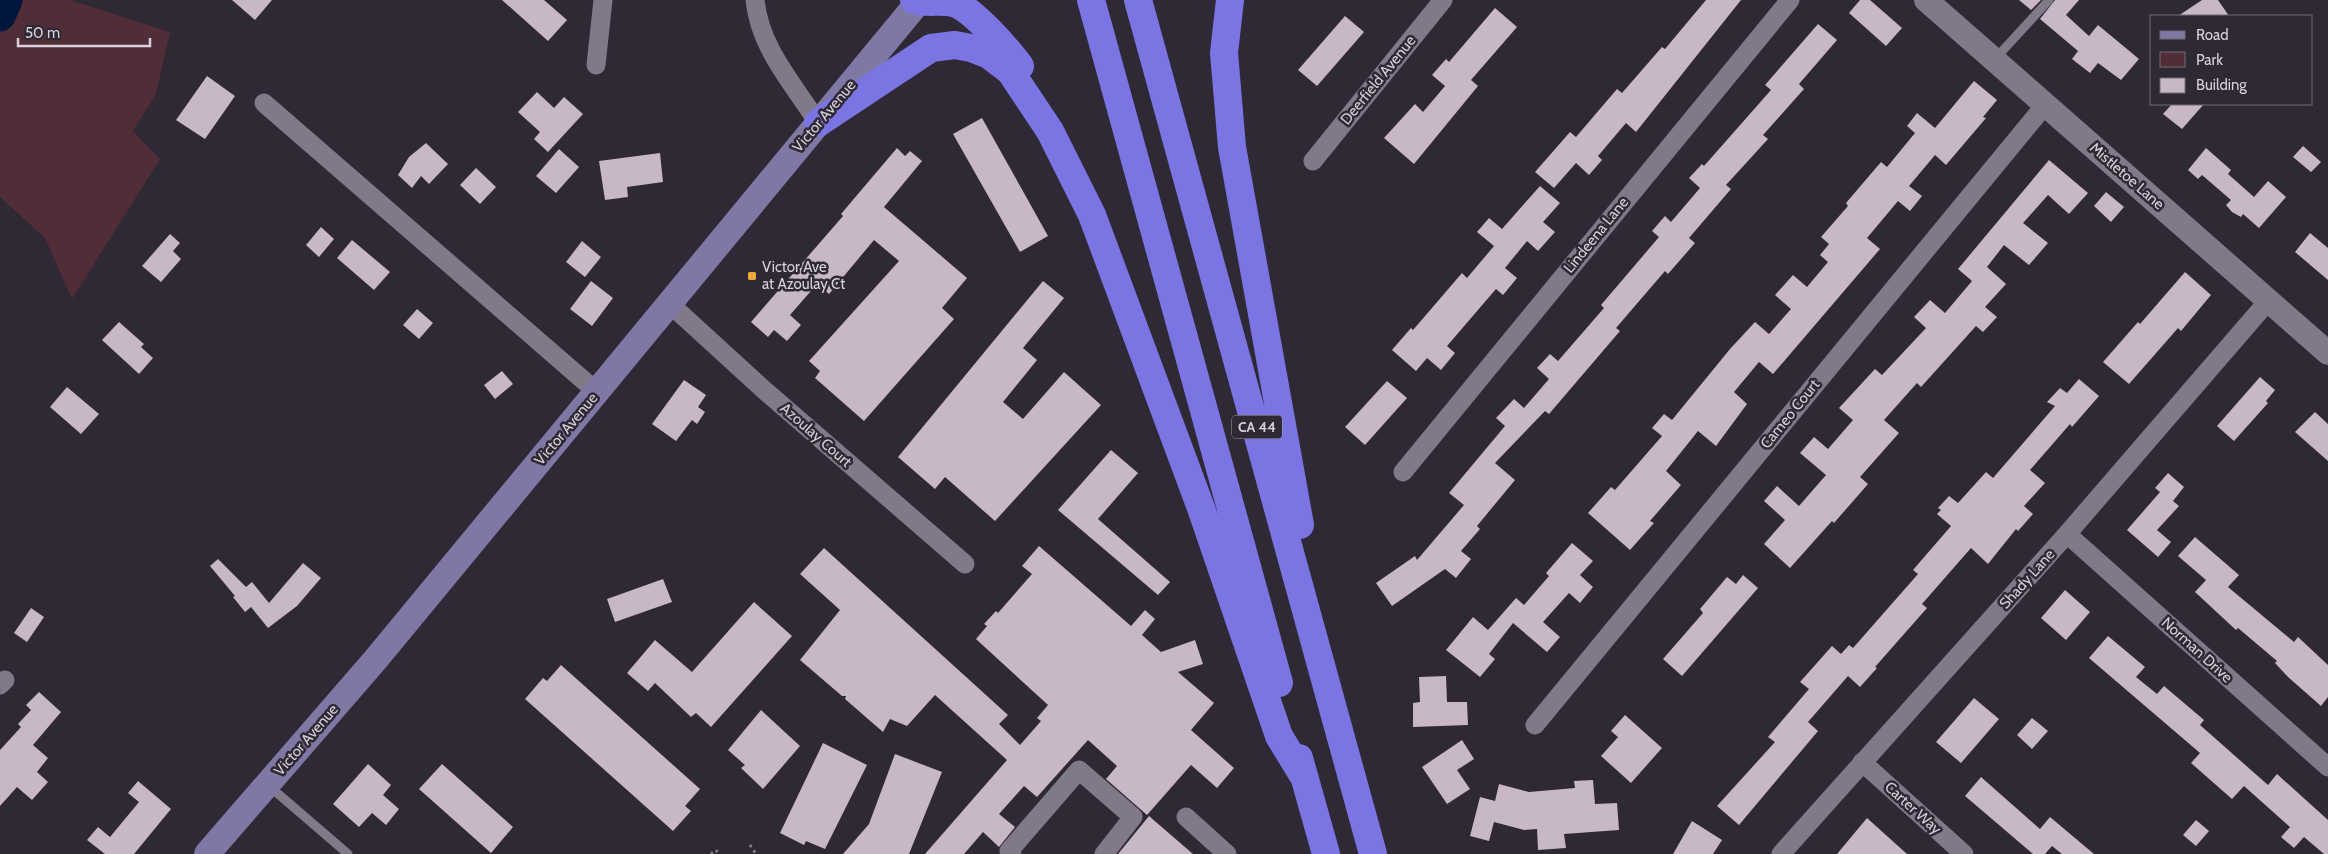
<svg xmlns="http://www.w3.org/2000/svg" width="2328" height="854" viewBox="0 0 2328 854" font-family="Cabin,sans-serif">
	<rect width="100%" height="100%" fill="#2f2835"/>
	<!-- green -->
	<path fill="#512d38" d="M0 0H70L170 32 156 94 133 131 160 159 72 299 45 238 0 197Z"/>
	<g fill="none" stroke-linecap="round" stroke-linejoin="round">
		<!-- river -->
		<path stroke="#00163d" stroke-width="31" d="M0 16 7 0"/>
	</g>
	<!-- building -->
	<path fill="#c8b7c4" d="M232 0H272L255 20Z
		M502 0H544L567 20 548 41Z
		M1706 0H1741L1636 132 1626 123 1598 156 1602 160 1589 175 1576 163 1554 188 1535 172 1570 132 1576 137 1617 89 1622 93 1662 47 1665 49Z
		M1860 0H1870L1902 28 1886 46 1849 13Z
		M2019 0H2041L2031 10Z
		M2055 0H2079L2066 15 2089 36 2098 25 2139 59 2121 80 2098 63 2090 73 2072 59 2078 51 2040 19Z
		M2202 0H2218L2229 16H2178Z
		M1495 8 1517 27 1471 80 1478 86 1414 164 1384 138 1415 104 1423 112 1445 86 1432 75 1446 59 1449 62Z
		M1345 16 1364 32 1317 86 1298 70Z
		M1818 24 1837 40 1799 84 1804 89 1763 135 1768 139 1726 185 1731 189 1689 238 1695 243 1668 274 1665 271 1616 328 1620 331 1549 414 1545 411 1495 463 1515 480 1477 526 1480 529 1461 551 1471 559 1456 578 1445 569 1392 606 1376 583 1415 556 1417 560 1464 505 1449 493 1505 426 1496 418 1514 399 1524 408 1549 379 1537 368 1550 354 1558 361 1604 308 1601 305 1659 237 1652 231 1665 216 1671 222 1700 188 1689 178 1702 164 1704 166 1771 90 1765 85Z
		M207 76 235 96 205 139 176 120Z
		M1974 81 1997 100 1983 117 1986 118 1946 165 1935 155 1909 186 1922 196 1910 211 1898 201 1867 238 1880 249 1773 374 1759 362 1734 392 1747 404 1716 446 1698 431 1666 471 1681 485 1650 521 1654 523 1630 550 1588 513 1611 487 1615 490 1662 436 1652 428 1664 414 1672 420 1730 349 1755 322 1769 334 1791 309 1775 295 1793 275 1807 287 1828 262 1820 255 1829 244 1821 237 1848 206 1846 203 1881 162 1887 167 1915 133 1907 126 1917 113 1935 128Z
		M537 92 554 108 564 97 583 114 548 152 534 139 540 132 518 112Z
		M2172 104H2204L2182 129 2163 114Z
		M982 118 1048 236 1020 252 953 134Z
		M426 143 448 164 429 184 421 176 412 188 398 175 409 157Z
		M2303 146 2321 162 2311 172 2293 157Z
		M897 148 905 156 910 151 922 161 884 207 967 278 942 308 954 319 864 421 815 378 820 371 809 361 899 261 874 240 829 294 817 284 790 315 801 325 787 341 774 330 768 337 751 322 843 216 841 214Z
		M2206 148 2231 170 2228 174 2254 197 2268 181 2286 197 2259 228 2243 214 2241 217 2232 212 2226 205 2231 200 2202 175 2198 179 2188 170Z
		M559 149 579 167 556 193 536 176Z
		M660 153 663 182 627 187 628 197 605 200 599 161Z
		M2049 160 2088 193 2069 214 2048 195 2023 223 2048 243 2029 265 2004 245 1987 267 2006 284 1985 307 1997 317 1983 332 1976 326 1921 387 1917 383 1884 420 1899 433 1860 477 1868 484 1834 523 1832 521 1790 568 1764 544 1785 520 1764 501 1777 486 1799 506 1826 475 1800 453 1814 437 1828 449 1853 420 1839 408 1875 369 1882 375 1926 328 1914 317 1930 300 1945 313 1972 281 1958 269Z
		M476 168 496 187 480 204 460 185Z
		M1540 186 1560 203 1543 222 1555 232 1538 251 1527 241 1505 268 1517 278 1503 295 1496 289 1447 346 1455 353 1441 370 1427 358 1416 371 1392 350 1411 328 1413 330 1462 273 1467 278 1494 246 1477 232 1489 218 1502 229Z
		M2106 192 2124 207 2111 222 2094 206Z
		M321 227 334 239 319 257 306 245Z
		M2310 233 2328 248V280L2295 252Z
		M170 234 180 243 173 251 181 259 161 282 142 266Z
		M352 240 390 272 374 290 337 258Z
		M582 241 601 257 585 277 566 262Z
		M2185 272 2211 295 2181 331 2178 328 2129 384 2103 362 2138 322 2140 324Z
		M591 281 613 298 592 326 570 309Z
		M1043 281 1064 298 1023 348 1037 360 1003 402 1023 419 1064 372 1101 405 995 521 945 477 935 489 898 457Z
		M417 309 433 323 419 339 403 325Z
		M119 322 144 344 141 347 153 358 139 374 102 340Z
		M502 371 513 384 495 399 484 385Z
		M2260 377 2275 390 2266 401 2268 403 2234 441 2217 426Z
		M2079 379 2099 396 2072 427 2070 424 2030 470 2045 483 2024 506 2033 514 2018 531 2016 529 1988 564 1971 548 1922 604 1927 608 1875 667 1877 668 1860 687 1848 676 1808 722 1818 731 1739 825 1717 806 1775 742 1768 737 1809 689 1800 682 1832 646 1841 654 1849 645 1853 648 1918 574 1913 570 1951 526 1937 514 1941 510 1938 508 1949 496 1958 503 1986 472 1993 478 2055 406 2047 402 2060 388 2067 393Z
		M684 380 706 395 698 407 705 412 697 424 692 420 676 441 652 424Z
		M1387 381 1407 398 1365 445 1345 427Z
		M67 387 99 414 81 434 50 407Z
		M2315 412 2328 424V461L2295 432Z
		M1111 450 1138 473 1098 519 1170 582 1158 595 1058 510Z
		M2168 473 2184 487 2173 501 2179 506 2157 530 2171 542 2158 557 2127 530 2160 492 2155 488Z
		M2195 537 2239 575 2228 587 2294 642 2298 637 2328 665V697L2321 706 2288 677 2275 663 2277 661 2238 628 2236 630 2195 592 2206 580 2178 556Z
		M1572 543 1593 561 1580 575 1593 587 1580 603 1569 593 1543 622 1560 637 1547 652 1513 623 1489 654 1495 659 1480 677 1446 650 1473 617 1488 630 1516 598 1524 605 1549 576 1546 573Z
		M1039 546 1131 626 1145 610 1155 619 1142 635 1161 652 1195 640 1203 664 1178 672 1214 703 1191 730 1234 768 1217 788 1191 765 1147 815 1106 779 1117 766 1088 740 1037 797 1024 786 999 814 1015 827 999 847 983 832 964 854H925L1007 760 935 695 907 726 890 719 883 732 845 699 846 696H842L800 660 840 610 800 574 824 548 1008 715 999 724 1020 745 1041 721 1037 718 1048 705 976 639 987 626 984 624 996 611 998 613 1032 574 1022 566Z
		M218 559 246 587 252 582 269 603 303 563 321 578 297 606 268 628 251 607 245 612 233 597 235 596 210 566Z
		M1743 575 1758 588 1682 676 1663 659 1703 613 1700 609 1727 577 1736 584Z
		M663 579 672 602 615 622 607 599Z
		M2065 590 2090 612 2066 640 2041 618Z
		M754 602 792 636 711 727 696 713 691 717 655 683 648 691 627 673 655 640 692 672Z
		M31 608 44 617 27 642 14 633Z
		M2108 636 2145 667 2136 677 2157 694 2164 686 2204 720 2200 725 2268 785 2277 774 2328 820V854H2324L2304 837 2294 848 2281 837 2290 827 2244 786 2232 799 2191 763 2200 753 2089 658Z
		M561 665 700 789 685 806 691 811 673 831 525 699 543 678 547 681Z
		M1446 676 1447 702H1467L1468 725 1413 727V703L1420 702 1419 677Z
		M39 692 61 712 33 745 48 758 37 772 48 782 32 800 17 787 0 806V750L21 727 18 724 31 710 26 705Z
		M1974 698 1999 719 1961 763 1936 742Z
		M761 710 800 746 763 789 741 768 745 765 728 750Z
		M1625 715 1662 748 1631 783 1601 756 1618 737 1611 731Z
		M2032 718 2048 731 2032 749 2017 735Z
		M1462 740 1474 759 1457 770 1470 789 1447 804 1422 767Z
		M823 743 867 765 825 849 806 841 804 845 780 833Z
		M895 754 942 772 909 854H843L869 824Z
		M368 764 391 785 383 795 399 809 386 825 372 813 359 827 333 804Z
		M442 764 513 827 491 853 419 789Z
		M1981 777 2040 829 2050 817 2094 854H2062L2052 846 2045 854H2033L1965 796Z
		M1593 780 1595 804 1617 803 1619 830 1564 834 1566 848 1538 850 1537 829 1524 830 1494 822 1489 841 1470 836 1480 797 1495 801 1499 784 1529 792 1575 788 1574 781Z
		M138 781 171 809 134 854H105L87 840 98 827 110 837 139 802 128 793Z
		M1149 816 1193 854H1118Z
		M1867 818 1907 854H1837Z
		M2196 820 2209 831 2196 846 2183 835Z
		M1692 821 1722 840 1713 854H1673Z"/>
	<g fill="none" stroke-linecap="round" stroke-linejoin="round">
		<!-- path -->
		<path stroke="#847e89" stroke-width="3" stroke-dasharray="2.5 4" stroke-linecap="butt" d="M750 845 756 854
			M711 854 715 850 721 854"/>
		<!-- service -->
		<path stroke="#817889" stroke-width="9" d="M1995 59 2049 0
			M269 786 348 854"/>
		<!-- minor -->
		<path stroke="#817889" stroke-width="19" d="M755 0C760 49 793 83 818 123
			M596 65 603 0
			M264 103 597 392
			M1313 161 1443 0
			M670 304 763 389 965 564
			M1403 472 1790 0
			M2067 534 2328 767
			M0 685 5 680
			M1535 725 2045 105
			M1862 762 1964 854
			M1186 817 1227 854
			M1012 854 1009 851 1079 770 1133 817 1104 854
			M1781 854 2067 534 2269 300"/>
		<!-- tertiary -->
		<path stroke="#817889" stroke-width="24" d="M1926 0 2328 353"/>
		<!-- secondary -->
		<path stroke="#7f77a4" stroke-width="26" d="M207 854 376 659 920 0"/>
		<!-- motorway -->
		<path stroke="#7b75e4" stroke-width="28" d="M914 0C927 4 940 0 953 3 972 8 1008 50 1020 66
			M1091 0 1279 683
			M1138 0 1373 854
			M1230 0 1224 53 1232 147 1300 525
			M818 123 931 48 955 45 971 48 989 55 1010 71 1050 131 1092 215 1201 508 1279 736 1304 777
			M1299 758 1326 854"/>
	</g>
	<!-- markers -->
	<rect fill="#e9ab38" stroke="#2f2835" stroke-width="2" x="747" y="271" width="10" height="10" rx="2.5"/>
	<g text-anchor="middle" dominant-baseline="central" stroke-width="5" stroke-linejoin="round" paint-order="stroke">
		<!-- shield labels -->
		<rect fill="#2f2835" stroke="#a49ea8" stroke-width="1" x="1232" y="415.5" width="50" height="23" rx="4"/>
		<g font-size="14" font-weight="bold" fill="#d6d1da">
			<text x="1257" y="427">CA 44</text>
		</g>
		<!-- street labels -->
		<g font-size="15" fill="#d6d1da" stroke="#2f2835">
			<text transform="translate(1378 80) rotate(-51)">Deerfield Avenue</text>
			<text transform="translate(824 116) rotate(-50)">Victor Avenue</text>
			<text transform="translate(2127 176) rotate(41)">Mistletoe Lane</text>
			<text transform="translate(1596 235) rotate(-51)">Lindeena Lane</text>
			<text transform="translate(1790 414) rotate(-51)">Cameo Court</text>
			<text transform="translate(566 429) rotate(-50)">Victor Avenue</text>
			<text transform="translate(816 435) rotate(41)">Azoulay Court</text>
			<text transform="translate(2027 579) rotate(-48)">Shady Lane</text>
			<text transform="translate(2197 650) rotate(42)">Norman Drive</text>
			<text transform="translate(306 740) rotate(-49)">Victor Avenue</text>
			<text transform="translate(1913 808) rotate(42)">Carter Way</text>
		</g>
		<!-- poi labels -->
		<g font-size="15" fill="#d6d1da" stroke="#2f2835" text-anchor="start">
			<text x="762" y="267">Victor Ave<tspan x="762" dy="17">at Azoulay Ct</tspan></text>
		</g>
	</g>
	<!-- legend -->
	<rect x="2150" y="15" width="162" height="90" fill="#2f2835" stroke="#726c77"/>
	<rect x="2160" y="31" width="25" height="8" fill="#7f77a4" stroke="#726c77"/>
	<text x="2196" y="40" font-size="15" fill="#d6d1da">Road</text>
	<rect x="2160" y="52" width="25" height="15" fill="#512d38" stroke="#726c77"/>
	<text x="2196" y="65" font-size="15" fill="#d6d1da">Park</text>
	<rect x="2160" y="78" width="25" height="15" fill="#c8b7c4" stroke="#726c77"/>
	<text x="2196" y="90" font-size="15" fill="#d6d1da">Building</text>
	<!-- scale -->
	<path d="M18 38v8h132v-8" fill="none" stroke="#d6d1da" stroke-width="2.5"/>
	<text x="25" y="38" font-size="15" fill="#d6d1da" stroke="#2f2835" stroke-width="4" paint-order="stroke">50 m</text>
</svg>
